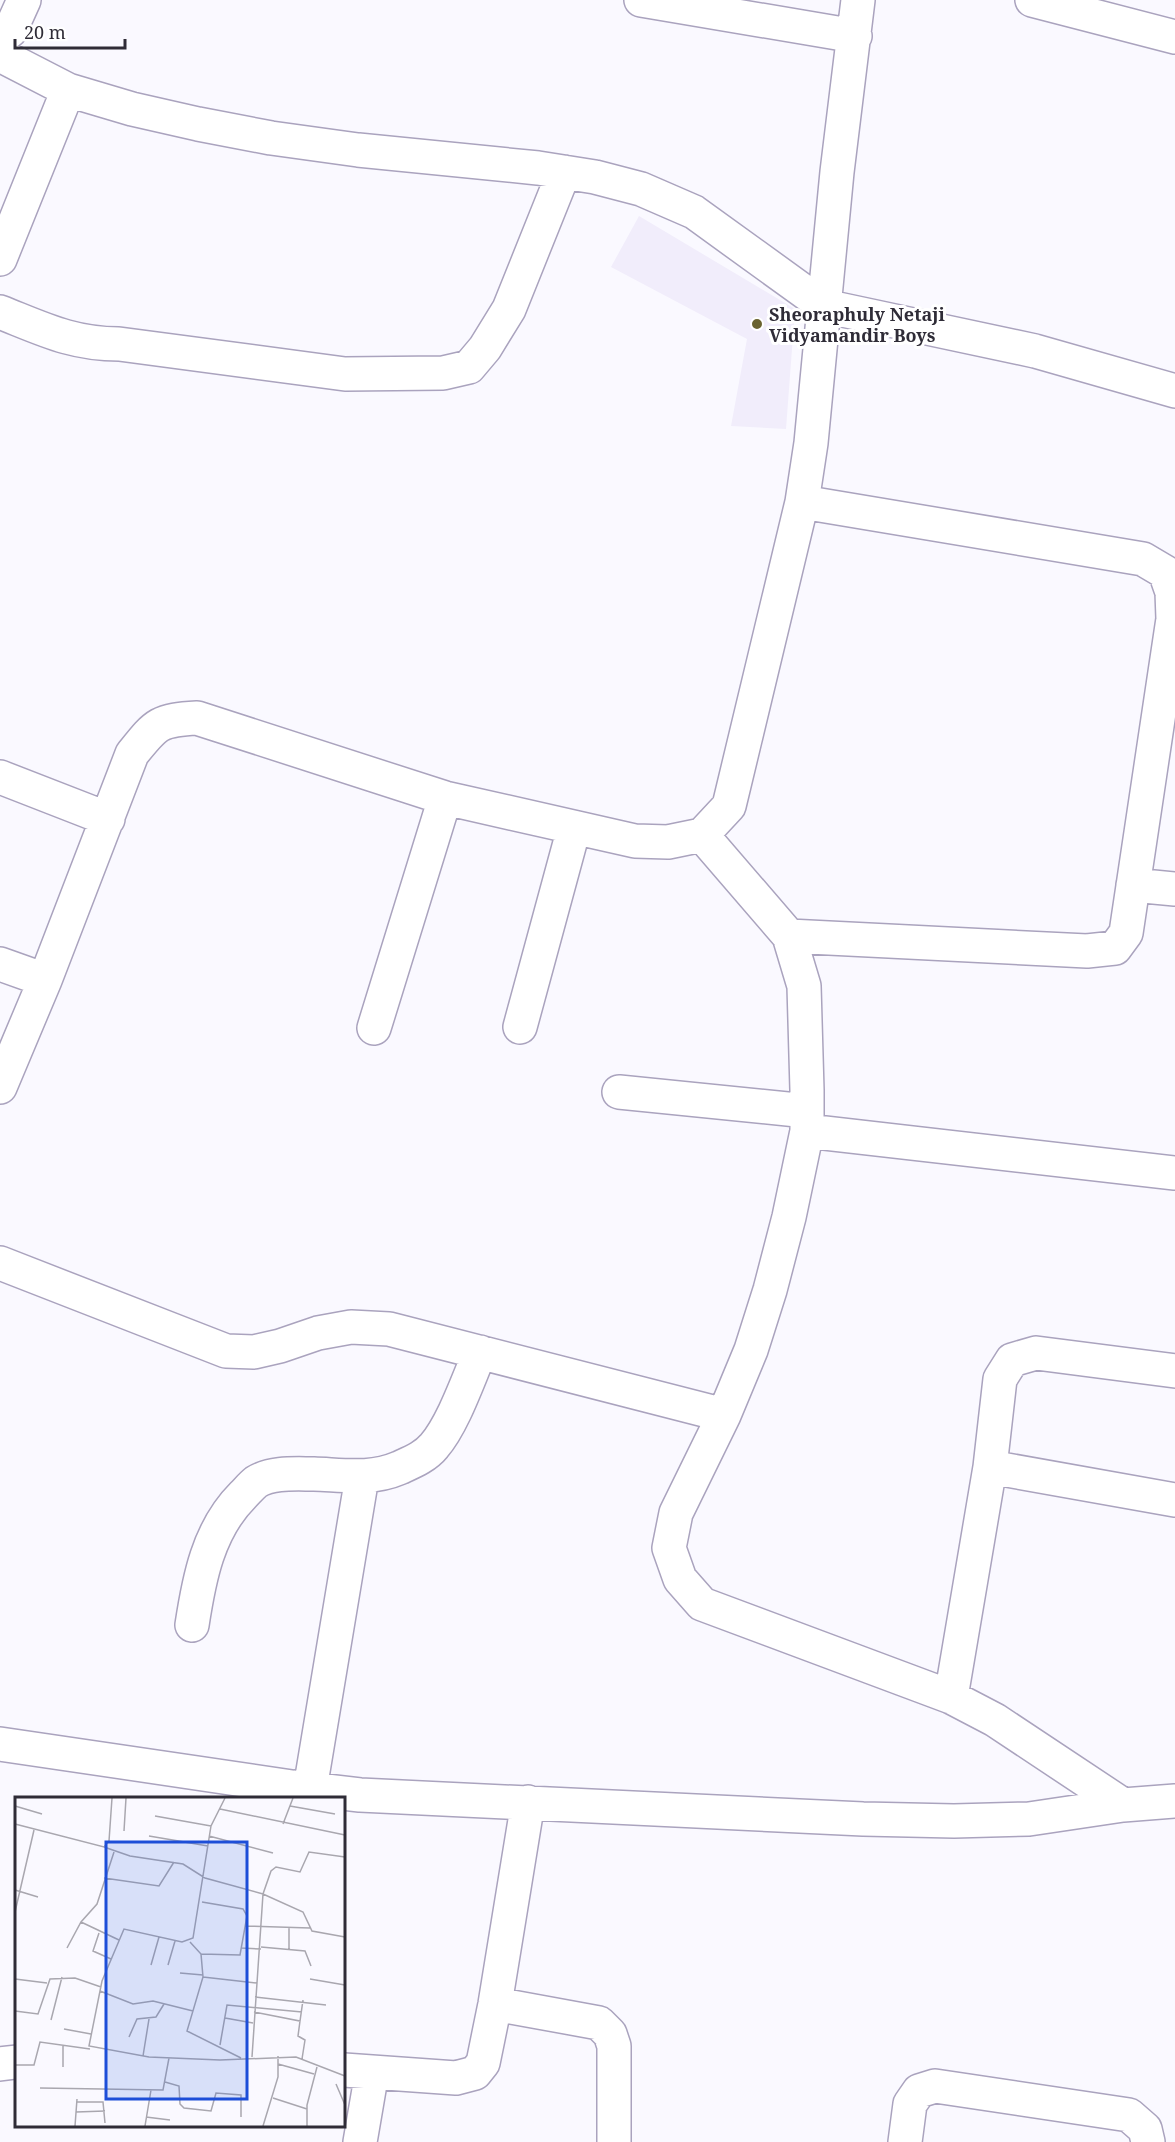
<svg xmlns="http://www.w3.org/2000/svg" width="1175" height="2142" viewBox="0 0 1175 2142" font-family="'Noto Serif',serif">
	<rect width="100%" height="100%" fill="#faf9ff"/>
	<!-- built -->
	<path fill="#f1edfb" d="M639 216 795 309 786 429 731 426 747 339 611 267Z"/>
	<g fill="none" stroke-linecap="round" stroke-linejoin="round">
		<defs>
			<path id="minor" d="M641 0 855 36
				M1032 0 1175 37
				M0 37 10 31 24 0
				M0 55 68 90 132 109 198 124 271 138 358 150 538 168 595 177 641 189 694 212 824 306 1035 351 1175 391
				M0 259 68 90
				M0 312C43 329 72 344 119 344L345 374 443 373 469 367 485 348 509 309 564 172
				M0 777 108 819
				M702 835 789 936 804 986 807 1090V1131L789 1217 770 1290 751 1350 724 1415 676 1513 669 1548 680 1579 702 1604 951 1697 995 1720 1123 1805
				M1133 885 1175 889
				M789 936 1087 951 1115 948 1126 933 1173 619 1172 592 1165 572 1143 559 802 502
				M0 964 45 980
				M520 1027 574 828
				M374 1028 445 798
				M0 1087 45 980 132 754C156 724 158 720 197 718L445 798 635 841 668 842 702 835 729 806 802 502 811 443 837 172 858 0
				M619 1092 807 1111
				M807 1131 1175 1173
				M0 1263 226 1351 254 1352 280 1346 318 1333 351 1327 389 1329 724 1415
				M990 1467 1175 1500
				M192 1625C199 1579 208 1530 243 1495 247 1491 251 1486 256 1482 272 1472 295 1474 314 1474 343 1475 371 1480 399 1468 412 1462 425 1457 434 1446 453 1424 468 1380 480 1352
				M951 1697 990 1467 1000 1379 1012 1360 1036 1353 1175 1371
				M0 1744 292 1787 360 1795 863 1819 954 1821 1029 1819 1123 1805 1175 1801
				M310 1789 362 1477
				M495 2004 599 2023 610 2034 614 2046V2142
				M0 2064 16 2062
				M344 2070 456 2078 475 2073 483 2063 495 2004 528 1802
				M360 2142 372 2072
				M905 2142 910 2104 919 2091 935 2086 1129 2115 1145 2129 1148 2142"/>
		</defs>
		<!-- minor casing -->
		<use href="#minor" stroke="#aaa3be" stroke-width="36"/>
		<!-- minor -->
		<use href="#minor" stroke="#fff" stroke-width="33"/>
	</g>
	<!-- markers -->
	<circle fill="#6a632f" stroke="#fff" stroke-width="2" cx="757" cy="324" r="6"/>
	<g text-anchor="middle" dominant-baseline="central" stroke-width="6" stroke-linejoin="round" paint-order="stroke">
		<!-- poi labels -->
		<g font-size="18" font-weight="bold" fill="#2f2c37" stroke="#fff" text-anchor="start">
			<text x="769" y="314">Sheoraphuly Netaji<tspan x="769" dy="21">Vidyamandir Boys</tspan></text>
		</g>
	</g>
	<!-- overview -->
	<g transform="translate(15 1797)">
		<rect width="330" height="330" fill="#faf9ff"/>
		<path fill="none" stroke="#a9a7af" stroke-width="1.5" d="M210 1 196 29 178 141 167 145 109 132 87 184 74 249 134 260 205 263 281 260 330 279M0 9 27 17M275 9 320 17M205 12 330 38M140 19 196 29M0 27 89 50 94 44 97 1M268 27 278 1M109 34 111 1M134 39 193 49M194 39 258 56M89 50 115 59 168 67 190 81 248 97 288 115 297 134 330 140M89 81 144 89 159 65M330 89V110M0 93 23 100M0 115 19 33M66 125 104 143M230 129 295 131M84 136 78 154 96 162M175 145 186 157 188 180 172 234 226 261M246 150 290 154 296 169M52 151 66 125 82 107 99 55M227 151 246 152M274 153V131M186 157 225 158 232 119 228 112 187 105M136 168 144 140M153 168 160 144M165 176 188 178M188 180 242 186M0 182 32 186M295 182 330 188M85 194 118 207 138 204 178 214M240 200 311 208M0 214 23 217 35 182 60 181 86 190M239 215 285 224 288 203M210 221 238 226M36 223 47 180M285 224 283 239 290 243 287 262M49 232 76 237M114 240 122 222 141 220 149 207M205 248 212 208 287 215M128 259 134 222M237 260 248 97 256 74 261 70 285 75 294 55 330 60M263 267 299 277M0 268H19L25 245 75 252M48 270V248M150 285 164 289 165 307 169 311 196 314 201 296 226 298V320M321 287 330 308M25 291 148 293 154 261M258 301 292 312M62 305H88L90 326M61 315 90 314M131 320 155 323M60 329 62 302M130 329 136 293M248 329 263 280V259M292 329V308L302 270"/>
		<path fill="#1d4ed8" fill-opacity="0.15" stroke="#1d4ed8" stroke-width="3" d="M91 45H232V302H91Z"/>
		<rect width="330" height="330" fill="none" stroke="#2f2c37" stroke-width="3"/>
	</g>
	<!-- scale -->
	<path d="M15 39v9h110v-9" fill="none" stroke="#2f2c37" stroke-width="3"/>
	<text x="24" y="39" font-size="18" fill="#2f2c37" stroke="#ffffff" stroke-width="4.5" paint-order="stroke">20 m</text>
</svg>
